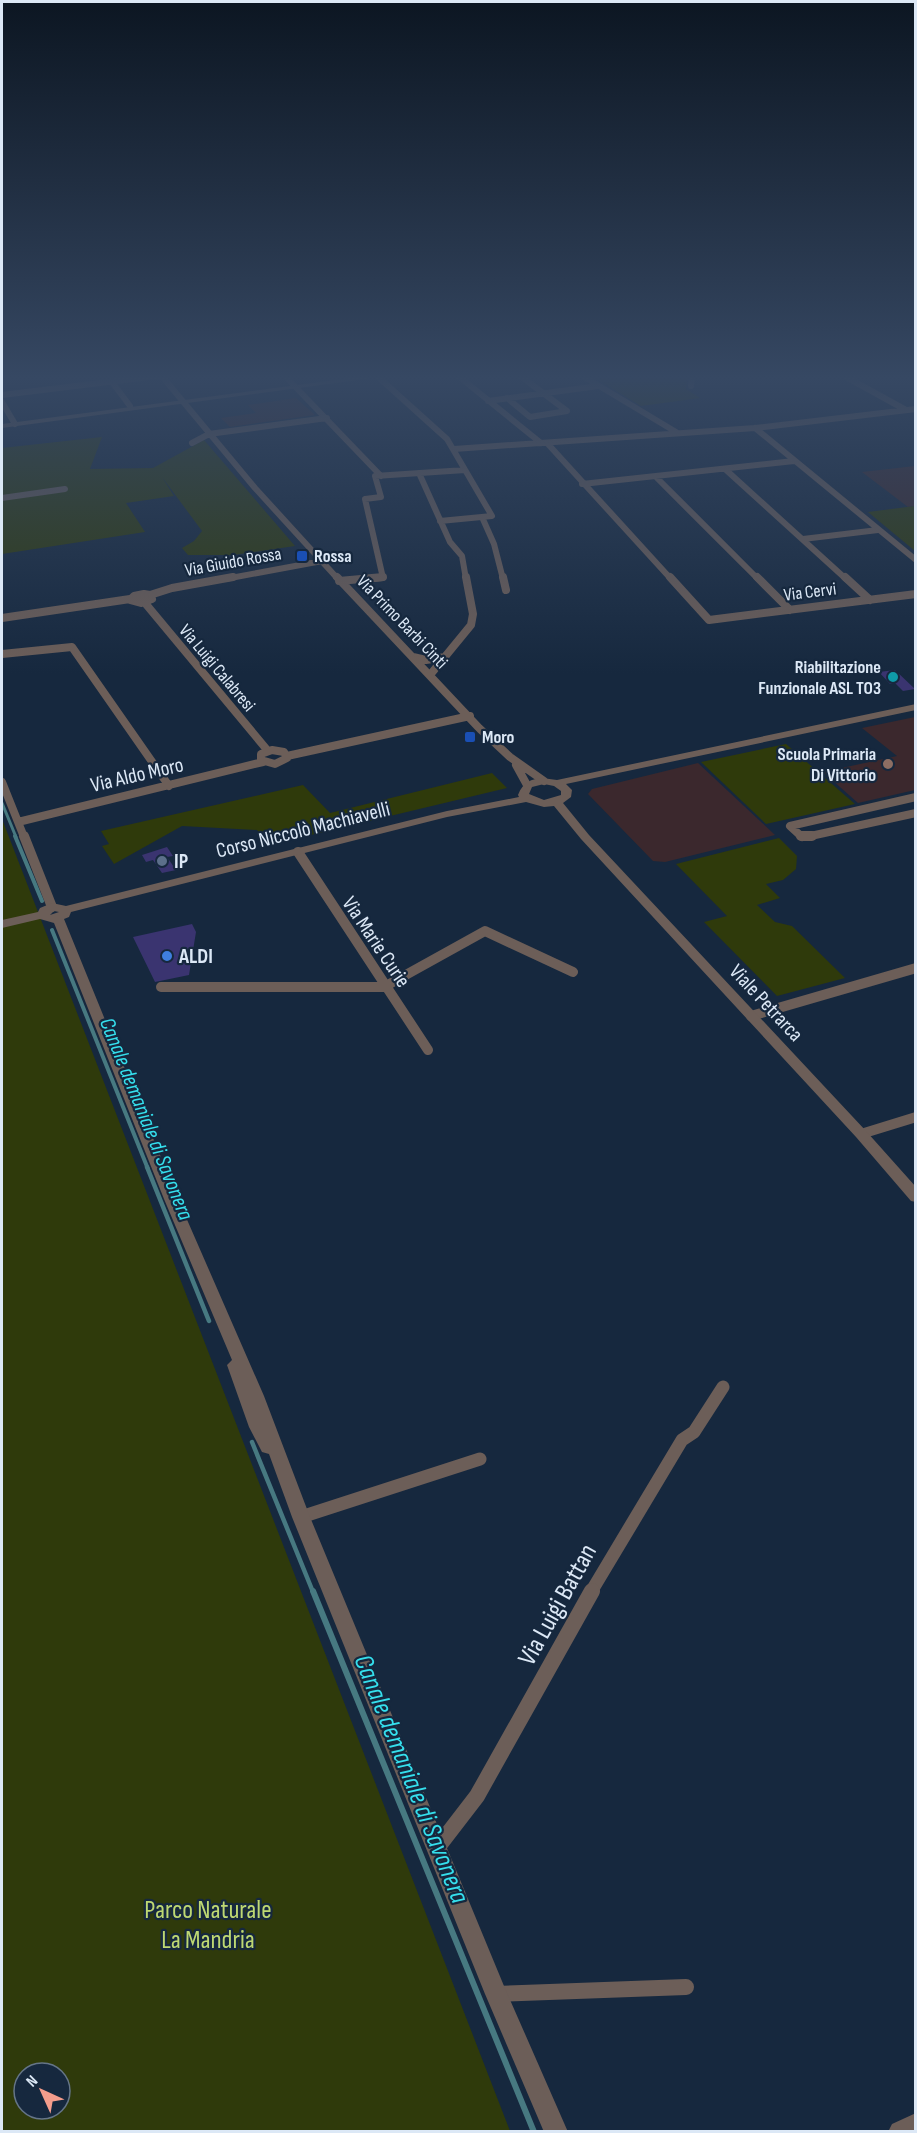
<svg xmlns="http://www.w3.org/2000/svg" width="917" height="2133" viewBox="0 0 917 2133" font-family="'Sofia Sans Condensed',sans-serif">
	<rect width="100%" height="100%" fill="#16283e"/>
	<!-- education -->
	<path fill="#3b282d" d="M296 398 315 415 230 427 221 418 256 413 248 405Z
		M915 466V506L908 507 862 472Z
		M915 717V790L858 803 823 772 897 756 862 728Z
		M698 763 775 835 665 862 653 861 588 794 592 789Z"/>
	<!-- green -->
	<path fill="#2f3a0b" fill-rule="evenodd" d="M590 375H688L686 389 700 398 641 406Z
		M102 437 90 469 153 468 204 440 295 546 233 555H188L182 548 194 541 202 531 162 477 174 496 126 503 145 532 2 554V448Z
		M915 506V551L868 512Z
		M786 744 855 804 766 824 701 762Z
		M492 773 507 788 269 845 257 830 182 826 114 864 102 846 109 844 101 831 303 785 330 813Z
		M2 819 510 2131H2ZM24 2073H60V2109H24Z
		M779 838 797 856 796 869 783 880 766 884 780 898 757 905 775 922 792 926 845 978 777 996 704 922 727 916 676 864Z"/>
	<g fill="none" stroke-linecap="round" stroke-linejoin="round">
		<!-- stream-far3 -->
		<path stroke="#477981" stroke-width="3" d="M2 803 16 837"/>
		<!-- stream-far2 -->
		<path stroke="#477981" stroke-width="4" d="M15 836 42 901
			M52 930 148 1169"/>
		<!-- stream-far1 -->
		<path stroke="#477981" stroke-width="4.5" d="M147 1167 209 1321
			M252 1442 313 1592"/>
		<!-- stream -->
		<path stroke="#477981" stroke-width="6" d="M313 1591 534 2132"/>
	</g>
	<!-- building -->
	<path fill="#3a3470" d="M895 670 915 689 903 691 895 683 890 684 879 672Z
		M167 847 173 856 167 857 176 870 162 873 153 860 146 862 142 855Z
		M192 924 196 932 189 975 155 982 133 937Z"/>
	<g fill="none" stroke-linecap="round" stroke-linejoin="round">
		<!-- minor-far4 -->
		<path stroke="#6c5e58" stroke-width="6" d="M161 375 255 488 338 579
			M284 375 381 476
			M376 375 447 439 492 516 440 521
			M457 375 541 443
			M581 375 676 432
			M846 377 906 410
			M112 382 130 406
			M691 386 692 375
			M2 395 165 375
			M507 398 530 417 567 411 519 375
			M488 401 598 386
			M2 402 15 424
			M755 428 916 560
			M192 443 209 434 327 418
			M547 443 671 579
			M454 449 755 428 916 409
			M725 469 846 579
			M419 473 450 542 462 556 466 579
			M656 477 758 579
			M582 484 794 461
			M2 498 65 489
			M482 517 494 544 503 579
			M803 539 878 530
			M225 579 322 561
			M375 579 383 578 365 499 381 497 375 476 465 470"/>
		<!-- minor-far3 -->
		<path stroke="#6c5e58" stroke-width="8" d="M337 577 479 728 510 757 544 781
			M503 577 506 590
			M670 577 709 620 916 594
			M757 577 790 610
			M845 577 870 600
			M339 581 383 577
			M144 594 150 595 152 599 141 603 130 600 134 596Z
			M150 595 172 588 233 577
			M145 603 268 751
			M2 618 130 599
			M2 654 72 647 169 786
			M413 657 426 660 445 657
			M430 675 471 625 473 614 466 577
			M272 750 284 752 287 758 275 764 261 760V754Z
			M287 756 470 716
			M516 765 527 785
			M2 782 24 837
			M18 822 263 762
			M802 837 790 826 916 797
			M806 837 916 813"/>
		<!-- minor-far2 -->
		<path stroke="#6c5e58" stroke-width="10" d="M24 836 52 907
			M801 836H812
			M298 852 428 1050
			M161 987H384L485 931 573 972
			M751 1016 916 968
			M861 1134 916 1117"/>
		<!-- minor-far1 -->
		<path stroke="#6c5e58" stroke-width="13" d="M301 1517 480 1459
			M591 1592 682 1440 694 1432 723 1387"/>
		<!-- minor -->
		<path stroke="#6c5e58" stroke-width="16" d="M437 1848 477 1796 592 1591
			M496 1994 686 1987"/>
		<!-- tertiary -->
		<path fill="#6c5e58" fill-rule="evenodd" d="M373 375H395L2 428V424Z
			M916 704V710L566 784 572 790 571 797 563 803 589 835 866 1131 916 1187V1202L911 1201 856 1137 581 839 554 806 544 807 526 802 447 817 71 912 69 917 64 919 178 1199 264 1396 310 1517 504 1986 568 2132H544L485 1994 292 1517 269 1454 262 1452 249 1427 227 1365 232 1360 164 1199 54 923 40 919 2 928V920L38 912 40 908 52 903 66 906 447 811 519 797 518 795C525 777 539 777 557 780ZM544 784 554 786 561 791V795L544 800 529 794 532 787ZM54 911 59 912 50 915Z
			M916 2113V2132H888L892 2124Z"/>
	</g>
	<!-- sky -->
	<linearGradient id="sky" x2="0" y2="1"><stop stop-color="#0c1622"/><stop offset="0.56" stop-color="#364863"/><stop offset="1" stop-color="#364863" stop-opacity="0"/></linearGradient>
	<rect width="917" height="674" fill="url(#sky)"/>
	<!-- markers -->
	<g fill="#1a4fb4" stroke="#16283e" stroke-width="2">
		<rect x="296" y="550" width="12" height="12" rx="3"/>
		<rect x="464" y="731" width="12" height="12" rx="3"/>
	</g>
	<circle fill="#0f9aa8" stroke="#16283e" stroke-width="2" cx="893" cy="677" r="6"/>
	<circle fill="#8d6e63" stroke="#16283e" stroke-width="2" cx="888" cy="764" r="6"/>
	<circle fill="#5c6f8a" stroke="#16283e" stroke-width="2" cx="162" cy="861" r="6"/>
	<circle fill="#3f7fe0" stroke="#16283e" stroke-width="2" cx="167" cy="956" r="6"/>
	<g text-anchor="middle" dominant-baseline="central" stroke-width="4.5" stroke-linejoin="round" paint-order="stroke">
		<!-- far-poi labels -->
		<g font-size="18" font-weight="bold" fill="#dce8f6" stroke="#16283e" text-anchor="start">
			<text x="314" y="556">Rossa</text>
			<text x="881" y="667" text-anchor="end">Riabilitazione<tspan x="881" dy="21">Funzionale ASL TO3</tspan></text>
			<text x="482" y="737">Moro</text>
			<text x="876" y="754" text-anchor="end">Scuola Primaria<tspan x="876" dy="21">Di Vittorio</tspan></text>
		</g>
		<!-- far-street labels -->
		<g font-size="18" fill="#dce8f6" stroke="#16283e">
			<text transform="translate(233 562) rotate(-10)">Via Giuido Rossa</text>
			<text transform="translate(810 592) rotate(-7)">Via Cervi</text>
			<text transform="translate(402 622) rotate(46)">Via Primo Barbi Cinti</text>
			<text transform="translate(217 668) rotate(50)">Via Luigi Calabresi</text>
		</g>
		<!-- street labels -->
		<g font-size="21" fill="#dce8f6" stroke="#16283e">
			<text transform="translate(137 775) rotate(-13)">Via Aldo Moro</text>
			<text transform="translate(303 830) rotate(-14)">Corso Niccolò Machiavelli</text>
			<text transform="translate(376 942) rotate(56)">Via Marie Curie</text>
			<text transform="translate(766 1003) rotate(47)">Viale Petrarca</text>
		</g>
		<!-- poi labels -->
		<g font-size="21" font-weight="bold" fill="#dce8f6" stroke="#16283e" text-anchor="start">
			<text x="174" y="861">IP</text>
			<text x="179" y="956">ALDI</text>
		</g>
		<!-- water labels -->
		<g font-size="22" font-style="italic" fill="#35dfed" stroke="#16283e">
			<text transform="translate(146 1119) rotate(68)">Canale demaniale di Savonera</text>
		</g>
		<!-- near-street labels -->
		<g font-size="26" fill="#dce8f6" stroke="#16283e">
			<text transform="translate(558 1605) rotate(-61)">Via Luigi Battan</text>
		</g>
		<!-- near-park labels -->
		<g font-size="26" fill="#bed872" stroke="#16283e">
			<text x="208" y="1910">Parco Naturale<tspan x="208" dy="30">La Mandria</tspan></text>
		</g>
		<!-- near-water labels -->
		<g font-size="27" font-style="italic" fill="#35dfed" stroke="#16283e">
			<text transform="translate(411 1779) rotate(68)">Canale demaniale di Savonera</text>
		</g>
	</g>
	<!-- border -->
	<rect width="917" height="2133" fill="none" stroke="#dce8f6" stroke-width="6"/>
	<!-- north arrow -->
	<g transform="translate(42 2091) rotate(315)"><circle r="28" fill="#16283e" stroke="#657588" stroke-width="1.5"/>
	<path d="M0-4.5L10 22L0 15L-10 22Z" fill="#f49d8c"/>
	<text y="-9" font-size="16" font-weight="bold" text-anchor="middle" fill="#dce8f6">N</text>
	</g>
</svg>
